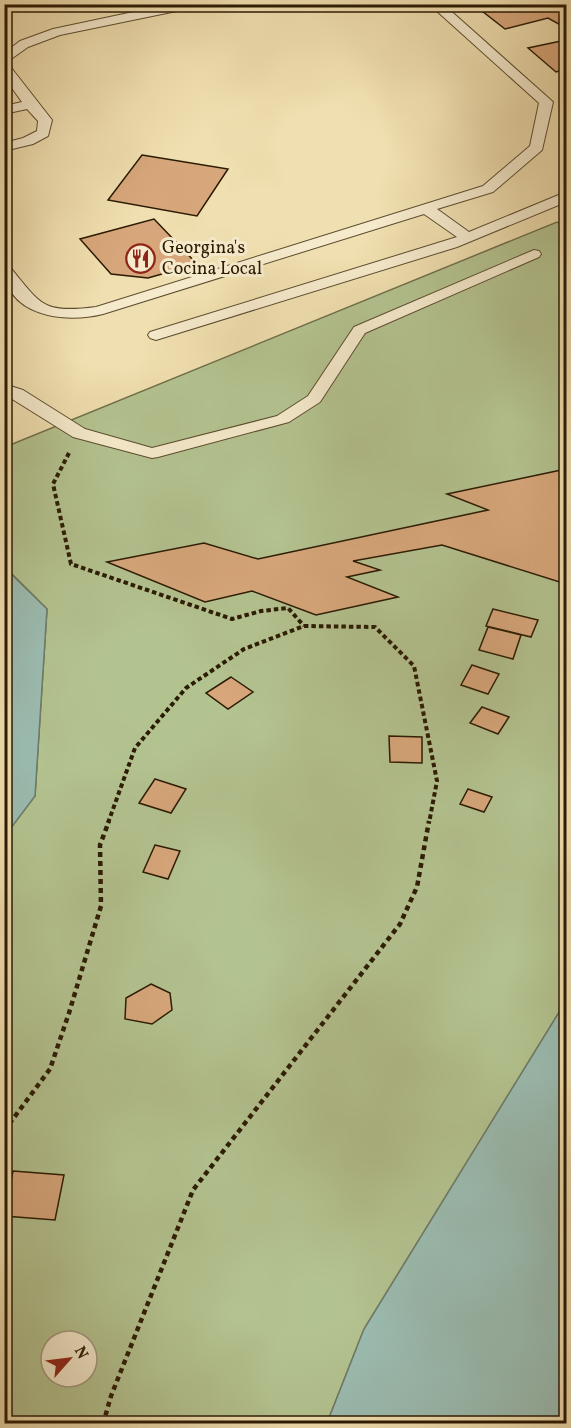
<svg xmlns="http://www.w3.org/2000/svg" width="571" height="1428" viewBox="0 0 571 1428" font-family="Vollkorn,serif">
	<rect width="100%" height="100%" fill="#f0dfb0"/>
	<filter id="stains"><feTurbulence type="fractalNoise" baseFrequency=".00333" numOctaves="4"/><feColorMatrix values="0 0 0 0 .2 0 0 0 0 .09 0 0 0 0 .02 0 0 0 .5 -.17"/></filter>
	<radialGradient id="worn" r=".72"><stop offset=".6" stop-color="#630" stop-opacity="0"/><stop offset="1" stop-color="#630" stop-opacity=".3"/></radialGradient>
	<!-- green -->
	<path fill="#b3c390" stroke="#6f6f4a" stroke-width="1.5" fill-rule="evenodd" d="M557 222 566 228V1001L364 1329 327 1423H5L4 836 35 796 47 609 5 567V447ZM51 1341H87V1377H51Z"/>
	<!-- water -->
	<path fill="#9bbcb1" stroke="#6e7c6b" stroke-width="1.5" d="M4 567 47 609 35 796 5 836Z
		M566 1001V1423H327L364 1329Z"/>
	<!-- building -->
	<path fill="#d7a77b" stroke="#2b1b03" stroke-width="1.5" d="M473 4H566V28L548 18 505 29Z
		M566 40V69L556 72 528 48Z
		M142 155 228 169 197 216 108 200Z
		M154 219 197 264 148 278 111 274 80 239Z
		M566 469V584L442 545 353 561 380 570 347 577 398 597 316 615 252 591 205 602 107 562 204 543 258 559 488 510 447 494Z
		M493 609 538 620 531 637 486 626Z
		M488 627 521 635 513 659 479 650Z
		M472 665 499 674 488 694 461 685Z
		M231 677 253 692 228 709 206 693Z
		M482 707 509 717 498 734 470 723Z
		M389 736 422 737V763L390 762Z
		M155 779 186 789 171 813 139 803Z
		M468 789 492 797 484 812 460 804Z
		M155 845 180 851 168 879 143 872Z
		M151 984 170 993 172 1010 152 1024 125 1019 126 998Z
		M13 1171 64 1175 55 1220 4 1216Z"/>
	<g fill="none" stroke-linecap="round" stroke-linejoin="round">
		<defs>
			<path id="service" d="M171 4H197L191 8 60 35 28 47 4 64V53L20 41 53 29Z
				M429 4H443L553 102 542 150 493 192 437 209 469 232 561 194 566 193V202L457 247 156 340 150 338 148 335 150 332 457 237 424 214 103 314C64 324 4 316 4 265L9 266C41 304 41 314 96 307L483 186 530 146 539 103Z
				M4 64 9 65 52 120 48 136 33 144 4 151V143L23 138 37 131 38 121 27 109 4 114V106L22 102 4 77Z
				M534 250 539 251 541 254 539 257 365 333 320 402 289 422 158 457 152 458 73 437 4 394V384L23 390 85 429 152 448 277 416 308 396 354 327Z"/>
		</defs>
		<!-- service casing -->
		<use href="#service" stroke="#5c4c2e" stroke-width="2"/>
		<!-- path-far1 -->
		<path stroke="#2b1b03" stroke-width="4" stroke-dasharray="4.5 3" stroke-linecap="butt" d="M69 453 53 484 71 564 232 619 261 611 288 608 304 626
			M108 823 135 748 186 688 244 649 304 626 375 627 414 666 437 781 429 823"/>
		<!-- path -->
		<path stroke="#2b1b03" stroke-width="4.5" stroke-dasharray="5 4" stroke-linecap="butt" d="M4 1131 50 1069 69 1013 101 906 100 845 109 821
			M103 1424 111 1396 193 1190 400 924 417 887 429 821"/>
		<!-- service -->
		<use href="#service" fill="#f5eacc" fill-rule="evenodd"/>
	</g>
	<!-- icons -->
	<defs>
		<symbol id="restaurant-ring" viewBox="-11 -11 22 22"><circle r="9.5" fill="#f5eacc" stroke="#8f2418" stroke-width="1.5"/><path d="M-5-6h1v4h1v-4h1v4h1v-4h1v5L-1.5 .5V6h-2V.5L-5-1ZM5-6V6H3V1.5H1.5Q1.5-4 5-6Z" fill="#8f2418"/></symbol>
	</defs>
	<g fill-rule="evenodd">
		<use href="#restaurant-ring" x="124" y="242" width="33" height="33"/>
	</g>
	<g text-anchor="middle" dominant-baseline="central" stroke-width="6" stroke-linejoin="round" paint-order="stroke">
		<!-- far-poi labels -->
		<g font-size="18" fill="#2b1b03" stroke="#f5eacc" text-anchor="start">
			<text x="162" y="248">Georgina's<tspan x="162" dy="21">Cocina Local</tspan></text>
		</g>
	</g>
	<!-- margin -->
	<rect width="571" height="1428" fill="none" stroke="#f0dfb0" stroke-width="24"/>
	<rect x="6" y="6" width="559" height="1416" fill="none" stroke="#2b1b03" stroke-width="3"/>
	<rect x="12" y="12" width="547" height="1404" fill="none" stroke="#2b1b03" stroke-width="1.5"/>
	<!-- north arrow -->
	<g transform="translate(69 1359) rotate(62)"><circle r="28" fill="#f5eacc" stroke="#a4977c" stroke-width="1.5"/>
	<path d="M0-4.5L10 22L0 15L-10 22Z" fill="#8f2418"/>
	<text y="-9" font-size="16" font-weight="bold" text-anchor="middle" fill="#2b1b03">N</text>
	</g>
	<rect width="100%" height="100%" filter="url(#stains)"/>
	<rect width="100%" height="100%" fill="url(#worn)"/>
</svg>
